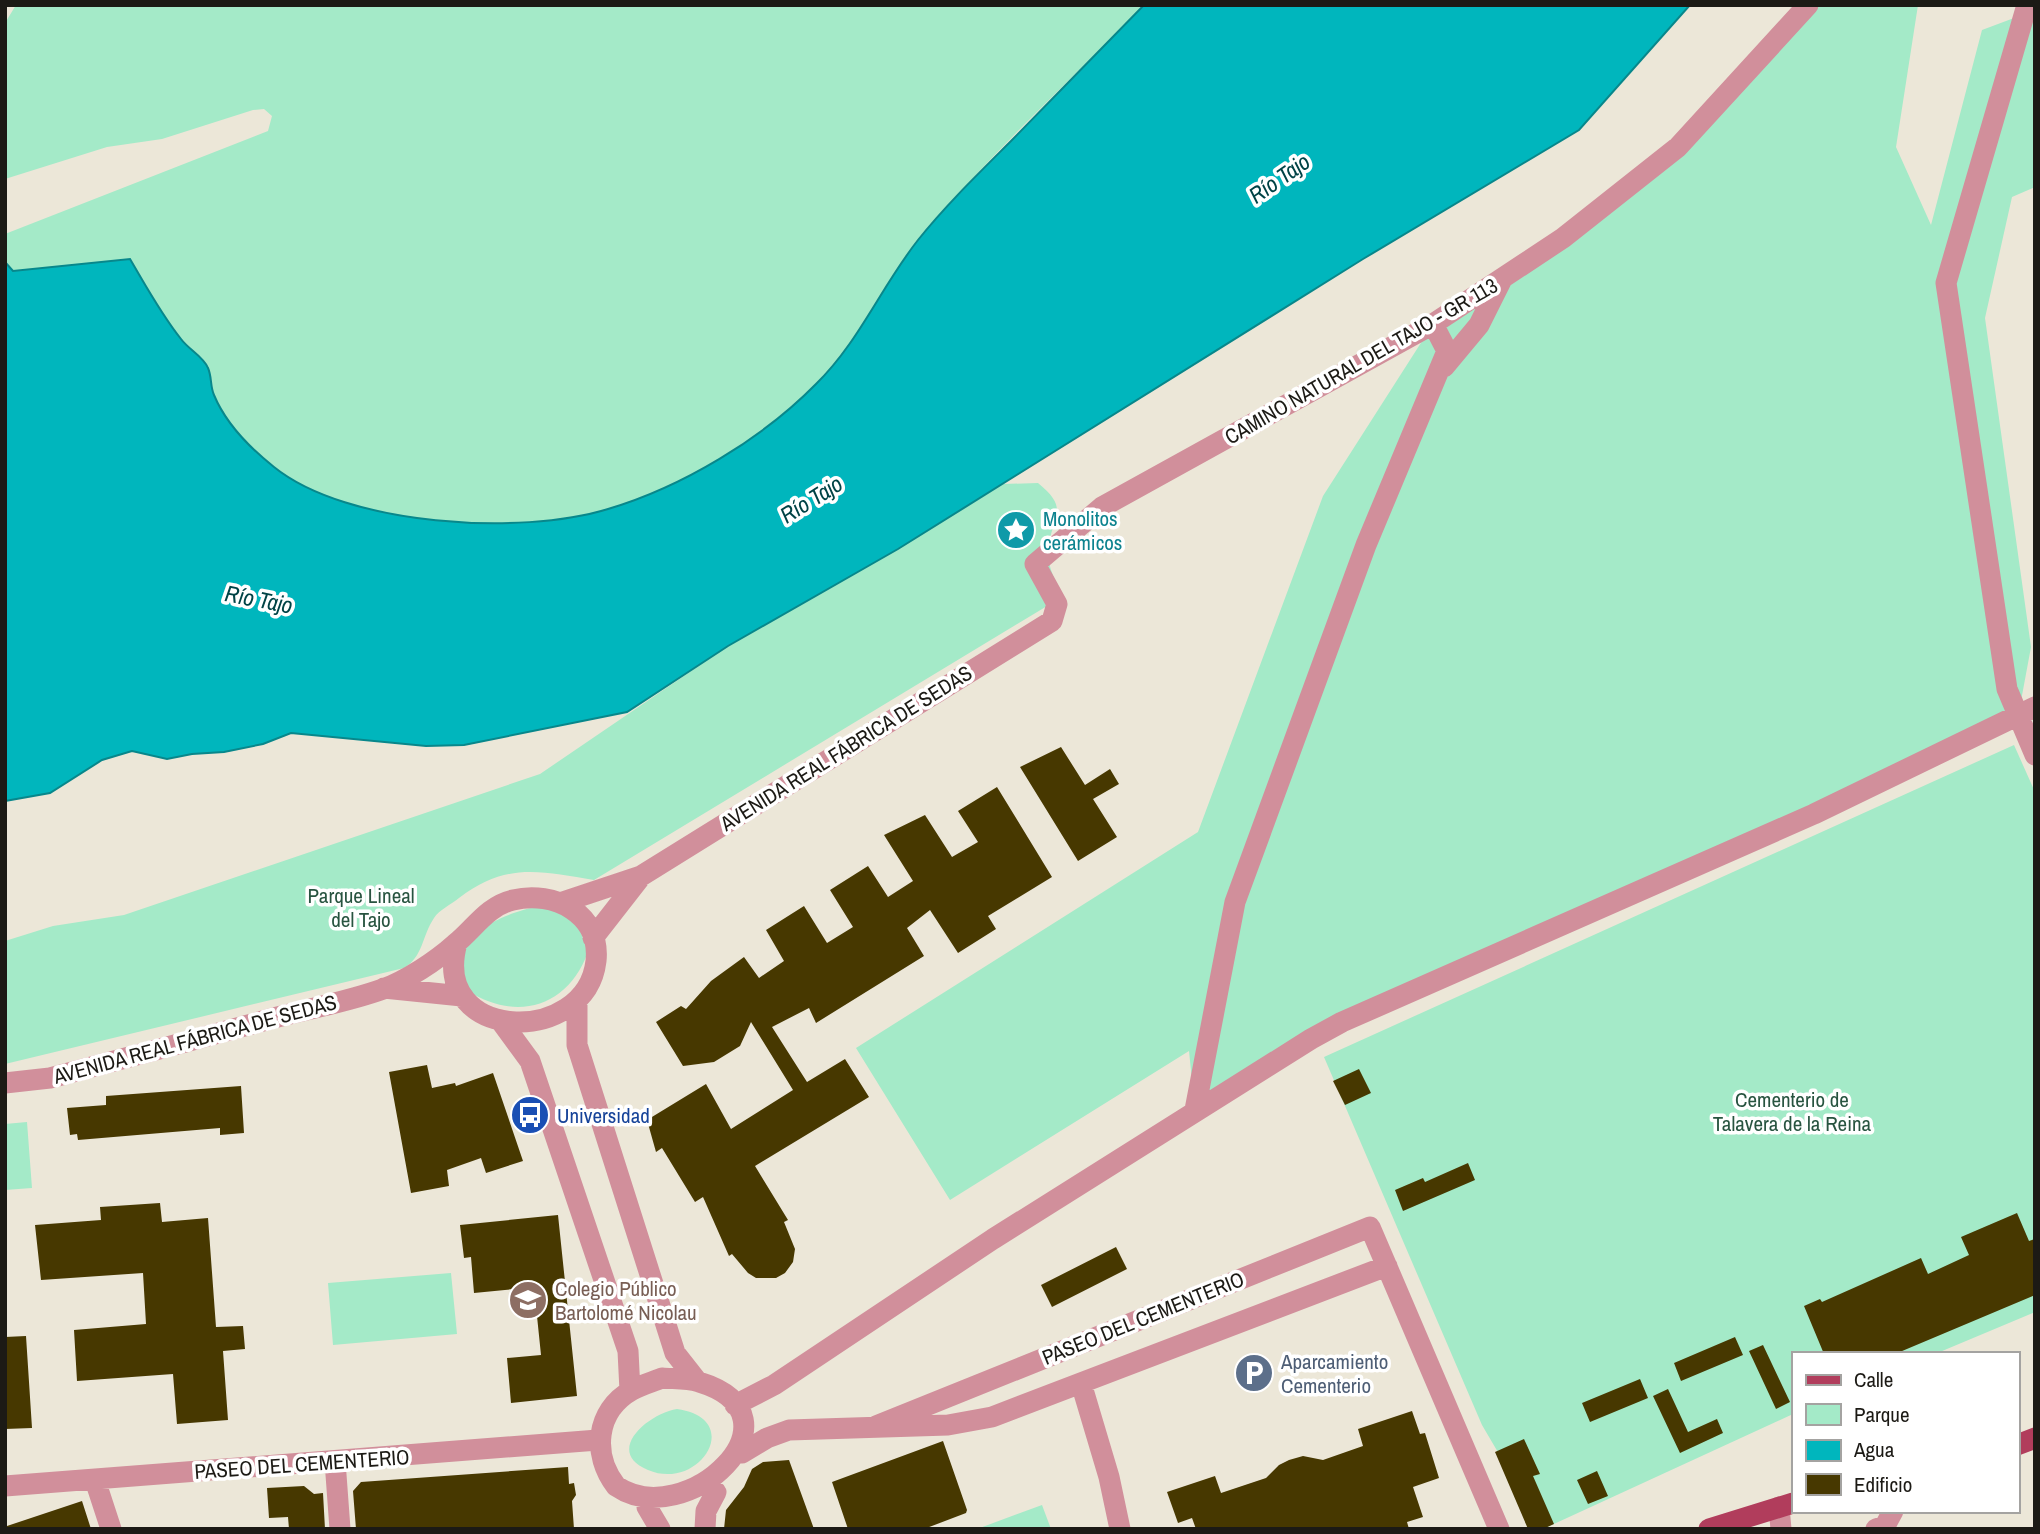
<svg xmlns="http://www.w3.org/2000/svg" width="2040" height="1534" viewBox="0 0 2040 1534" font-family="'Archivo Narrow',sans-serif">
	<rect width="100%" height="100%" fill="#ece7d8"/>
	<!-- green -->
	<path fill="#a4eac8" d="M16 5H1144C1078 73 1007 138 945 209 898 264 868 333 816 384 761 439 682 487 608 509 521 536 347 526 274 467 250 448 226 424 214 395 210 386 212 377 208 368 204 357 188 349 181 339 161 314 146 286 130 259L13 271 5 262V234L268 131 272 116 264 109 253 110 162 139 107 147 5 179V23Z
		M1808 5H1918L1896 147 1931 225 1982 30 2035 10V187L2012 197 1985 318 2031 647 2018 717 1288 1053 1195 1110 1189 1051 950 1200 856 1048 1198 832 1323 496 1433 324 1678 147Z
		M1038 483C1070 509 1053 515 1048 548 1046 563 1056 583 1062 597L594 880C540 871 506 862 459 898 452 904 439 910 434 918 422 936 423 957 404 968L5 1064V941L53 926 124 915 540 774 728 646 898 549 1003 484Z
		M2014 745 2035 792V1312L1935 1354H1793V1414L1543 1529 1482 1425 1324 1057Z
		M537 907 550 909 577 922 588 952C568 1007 517 1022 468 991 465 982 458 969 458 960 458 932 514 910 537 907Z
		M27 1122 32 1188 5 1190V1124Z
		M451 1273 457 1334 333 1345 328 1283Z
		M677 1409C746 1419 699 1492 648 1470 604 1452 647 1414 677 1409Z
		M1042 1505 1051 1529H977Z"/>
	<!-- water -->
	<path fill="#00b6bd" stroke="#08878b" stroke-width="2" d="M1144 5H1690L1579 130 1363 259 898 549 728 646 627 712 464 745 426 746 291 733 263 744 224 752 192 754 167 759 132 751 102 760 50 793 5 801V262L13 271 130 259C146 286 161 314 181 339 188 349 204 357 208 368 212 377 210 386 214 395 226 424 250 448 274 467 347 526 521 536 608 509 682 487 762 439 816 384 859 342 881 287 918 240 946 205 979 173 1011 141 1055 96 1100 50 1144 5Z"/>
	<!-- building -->
	<path fill="#473800" d="M1061 747 1085 785 1110 769 1119 784 1093 799 1117 837 1078 861 1020 767Z
		M997 787 1052 877 988 916 996 929 958 953 930 910 907 928 924 956 816 1023 809 1008 772 1027 807 1082 845 1059 869 1097 755 1166 788 1220 784 1222 795 1249 793 1262 785 1273 776 1278H756L748 1273 732 1254 729 1256 703 1197 695 1202 662 1148 656 1152 647 1120 706 1084 731 1129 793 1090 751 1022 740 1046 714 1062 683 1066 656 1022 681 1006 686 1009 711 981 744 957 759 978 784 961 766 930 804 906 827 943 853 927 830 890 868 866 888 897 913 881 884 835 925 815 952 857 978 842 958 811Z
		M427 1065 432 1088 455 1083 456 1086 493 1073 523 1161 486 1173 481 1158 447 1170 449 1186 411 1193 389 1072Z
		M1359 1069 1371 1093 1345 1105 1333 1081Z
		M241 1086 244 1133 220 1135V1128L78 1140 77 1134 70 1135 67 1108 106 1105V1096Z
		M1468 1163 1475 1180 1403 1211 1395 1190 1423 1178 1425 1182Z
		M160 1203 162 1222 208 1218 216 1327 243 1326 245 1349 223 1351 228 1420 177 1424 173 1374 77 1381 74 1330 146 1324 143 1273 41 1280 35 1225 101 1220 100 1207Z
		M2017 1213 2029 1241 2035 1239V1295L1895 1354H1824L1804 1306 1820 1299 1822 1302 1921 1258 1928 1274 1969 1255 1961 1237Z
		M558 1215 577 1396 511 1403 507 1358 541 1355 534 1287 474 1293 471 1257 464 1258 460 1225Z
		M1116 1247 1127 1269 1052 1307 1041 1285Z
		M26 1336 32 1428 5 1429V1337Z
		M1735 1337 1743 1355 1681 1381 1674 1363Z
		M1763 1345 1790 1402 1776 1409 1749 1351Z
		M1640 1379 1648 1398 1590 1422 1582 1403Z
		M1668 1389 1688 1432 1717 1419 1723 1433 1680 1453 1653 1396Z
		M1412 1411 1420 1434 1425 1433 1439 1478 1413 1487 1423 1517 1407 1522 1409 1529H1196L1192 1518 1178 1523 1167 1492 1215 1476 1221 1493 1266 1478 1279 1465 1289 1460 1303 1456 1323 1460 1363 1446 1358 1429Z
		M1524 1439 1540 1474 1533 1476 1554 1524 1543 1529H1528L1495 1452Z
		M943 1441 967 1510 966 1513 924 1529H848L832 1482Z
		M789 1460 814 1529H724L726 1510 744 1487 752 1469 763 1462Z
		M568 1467 569 1484 574 1483 576 1495 572 1501 574 1529H356L353 1491 361 1482Z
		M1597 1471 1608 1496 1588 1504 1577 1480Z
		M304 1486 314 1494 323 1493 325 1529H289L288 1517 269 1518 267 1488Z
		M82 1501 91 1529H7V1526Z"/>
	<g fill="none" stroke-linecap="round" stroke-linejoin="round">
		<!-- minor -->
		<path stroke="#d18f9b" stroke-width="21" d="M2027 5 1946 283 2007 689 2035 755
			M1444 367 1479 325 1501 281
			M563 902 641 876 1052 621 1057 604 1035 564 1102 507 1433 324 1563 238 1678 147 1808 5
			M593 938 639 879
			M384 988 462 996
			M577 1000V1045L675 1353 697 1381
			M500 1020 530 1061 628 1351 630 1391
			M5 1083 50 1078C123 1059 197 1039 270 1019 307 1009 347 1002 383 989 407 980 436 961 455 944 474 929 487 906 513 900 554 890 601 914 596 961 586 1047 429 1043 457 943
			M1195 1110 1235 902 1366 545 1447 351 1433 324
			M662 1378C674 1379 688 1378 699 1382 811 1416 686 1534 616 1486 592 1455 595 1411 632 1390 641 1385 652 1382 662 1378Z
			M1081 1383 1109 1477 1120 1529
			M735 1405 774 1385 993 1239 1311 1039 1342 1022 1814 814 2035 707
			M876 1426 1370 1227 1499 1529
			M742 1453 767 1438 789 1430 948 1425 992 1417 1387 1266
			M335 1461 340 1529
			M95 1480 111 1529
			M5 1486 598 1440
			M647 1507 660 1529
			M1779 1507 1781 1529
			M705 1529 706 1511 716 1492
			M1876 1529 1885 1526 1893 1511"/>
		<!-- major -->
		<path stroke="#b13d5c" stroke-width="21" d="M2017 1445 2035 1438
			M1709 1529 1793 1503"/>
	</g>
	<!-- icons -->
	<defs>
		<symbol id="sight-disc" viewBox="-11 -11 22 22"><circle r="9.5" fill="#0f9aa8" stroke="#fff"/><path d="M0-6L1.8-2.2L6-1.7L2.9 1.2L3.7 5.4L0 3.3L-3.7 5.4L-2.9 1.2L-6-1.7L-1.8-2.2Z" fill="#fff"/></symbol>
		<symbol id="bus-disc" viewBox="-11 -11 22 22"><circle r="9.5" fill="#1a4fb4" stroke="#fff"/><path d="M-5-6H5V4H4V6H2V4H-2V6H-4V4H-5ZM-3.5-4V0h7V-4ZM-3.5 1.2v1.5H-2V1.2ZM2 1.2v1.5H3.5V1.2Z" fill="#fff"/></symbol>
		<symbol id="school-disc" viewBox="-11 -11 22 22"><circle r="9.5" fill="#8d6e63" stroke="#fff"/><path d="M0-5L7-2L0 1L-7-2ZM-4 1L0 2.5L4 1V4Q0 6-4 4Z" fill="#fff"/></symbol>
		<symbol id="parking-disc" viewBox="-11 -11 22 22"><circle r="9.5" fill="#5c6f8a" stroke="#fff"/><path d="M-3.5-5.5H1a3.5 3.5 0 0 1 0 7H-1V5.5H-3.5ZM-1-3.4V-.6H.8a1.4 1.4 0 0 0 0-2.8Z" fill="#fff"/></symbol>
	</defs>
	<g fill-rule="evenodd">
		<use href="#sight-disc" x="994" y="508" width="44" height="44"/>
		<use href="#bus-disc" x="508" y="1093" width="44" height="44"/>
		<use href="#school-disc" x="506" y="1278" width="44" height="44"/>
		<use href="#parking-disc" x="1232" y="1351" width="44" height="44"/>
	</g>
	<g text-anchor="middle" dominant-baseline="central" stroke-width="7" stroke-linejoin="round" paint-order="stroke">
		<!-- street labels -->
		<g font-size="21" fill="#1c1a15" stroke="#fff">
			<text transform="translate(1361 361) rotate(-30)">CAMINO NATURAL DEL TAJO - GR 113</text>
			<text transform="translate(846 748) rotate(-32)">AVENIDA REAL FÁBRICA DE SEDAS</text>
			<text transform="translate(195 1039) rotate(-15)">AVENIDA REAL FÁBRICA DE SEDAS</text>
			<text transform="translate(1143 1318) rotate(-22)">PASEO DEL CEMENTERIO</text>
			<text transform="translate(302 1464) rotate(-4)">PASEO DEL CEMENTERIO</text>
		</g>
		<!-- culture labels -->
		<g font-size="21" fill="#0d838f" stroke="#fff" text-anchor="start">
			<text x="1043" y="518">Monolitos<tspan x="1043" dy="24">cerámicos</tspan></text>
		</g>
		<!-- park labels -->
		<g font-size="21" fill="#285440" stroke="#fff">
			<text x="361" y="895">Parque Lineal<tspan x="361" dy="24">del Tajo</tspan></text>
			<text x="1792" y="1099">Cementerio de<tspan x="1792" dy="24">Talavera de la Reina</tspan></text>
		</g>
		<!-- transit labels -->
		<g font-size="21" fill="#164399" stroke="#fff" text-anchor="start">
			<text x="557" y="1115">Universidad</text>
		</g>
		<!-- education labels -->
		<g font-size="21" fill="#785e54" stroke="#fff" text-anchor="start">
			<text x="555" y="1288">Colegio Público<tspan x="555" dy="24">Bartolomé Nicolau</tspan></text>
		</g>
		<!-- service labels -->
		<g font-size="21" fill="#4e5e75" stroke="#fff" text-anchor="start">
			<text x="1281" y="1361">Aparcamiento<tspan x="1281" dy="24">Cementerio</tspan></text>
		</g>
		<!-- water labels -->
		<g font-size="23" font-style="italic" fill="#004346" stroke="#fff">
			<text transform="translate(1279 178) rotate(-35)">Río Tajo</text>
			<text transform="translate(811 499) rotate(-32)">Río Tajo</text>
			<text transform="translate(259 599) rotate(11)">Río Tajo</text>
		</g>
	</g>
	<!-- border -->
	<rect width="2040" height="1534" fill="none" stroke="#1c1a15" stroke-width="14"/>
	<!-- legend -->
	<rect x="1792" y="1352" width="228" height="161" fill="#ffffff" stroke="#a4a3a1" stroke-width="2"/>
	<rect x="1806" y="1375" width="35" height="10" fill="#b13d5c" stroke="#a4a3a1" stroke-width="2"/>
	<text x="1854" y="1387" font-size="21" fill="#1c1a15">Calle</text>
	<rect x="1806" y="1404" width="35" height="21" fill="#a4eac8" stroke="#a4a3a1" stroke-width="2"/>
	<text x="1854" y="1422" font-size="21" fill="#1c1a15">Parque</text>
	<rect x="1806" y="1440" width="35" height="21" fill="#00b6bd" stroke="#a4a3a1" stroke-width="2"/>
	<text x="1854" y="1457" font-size="21" fill="#1c1a15">Agua</text>
	<rect x="1806" y="1474" width="35" height="21" fill="#473800" stroke="#a4a3a1" stroke-width="2"/>
	<text x="1854" y="1492" font-size="21" fill="#1c1a15">Edificio</text>
</svg>
